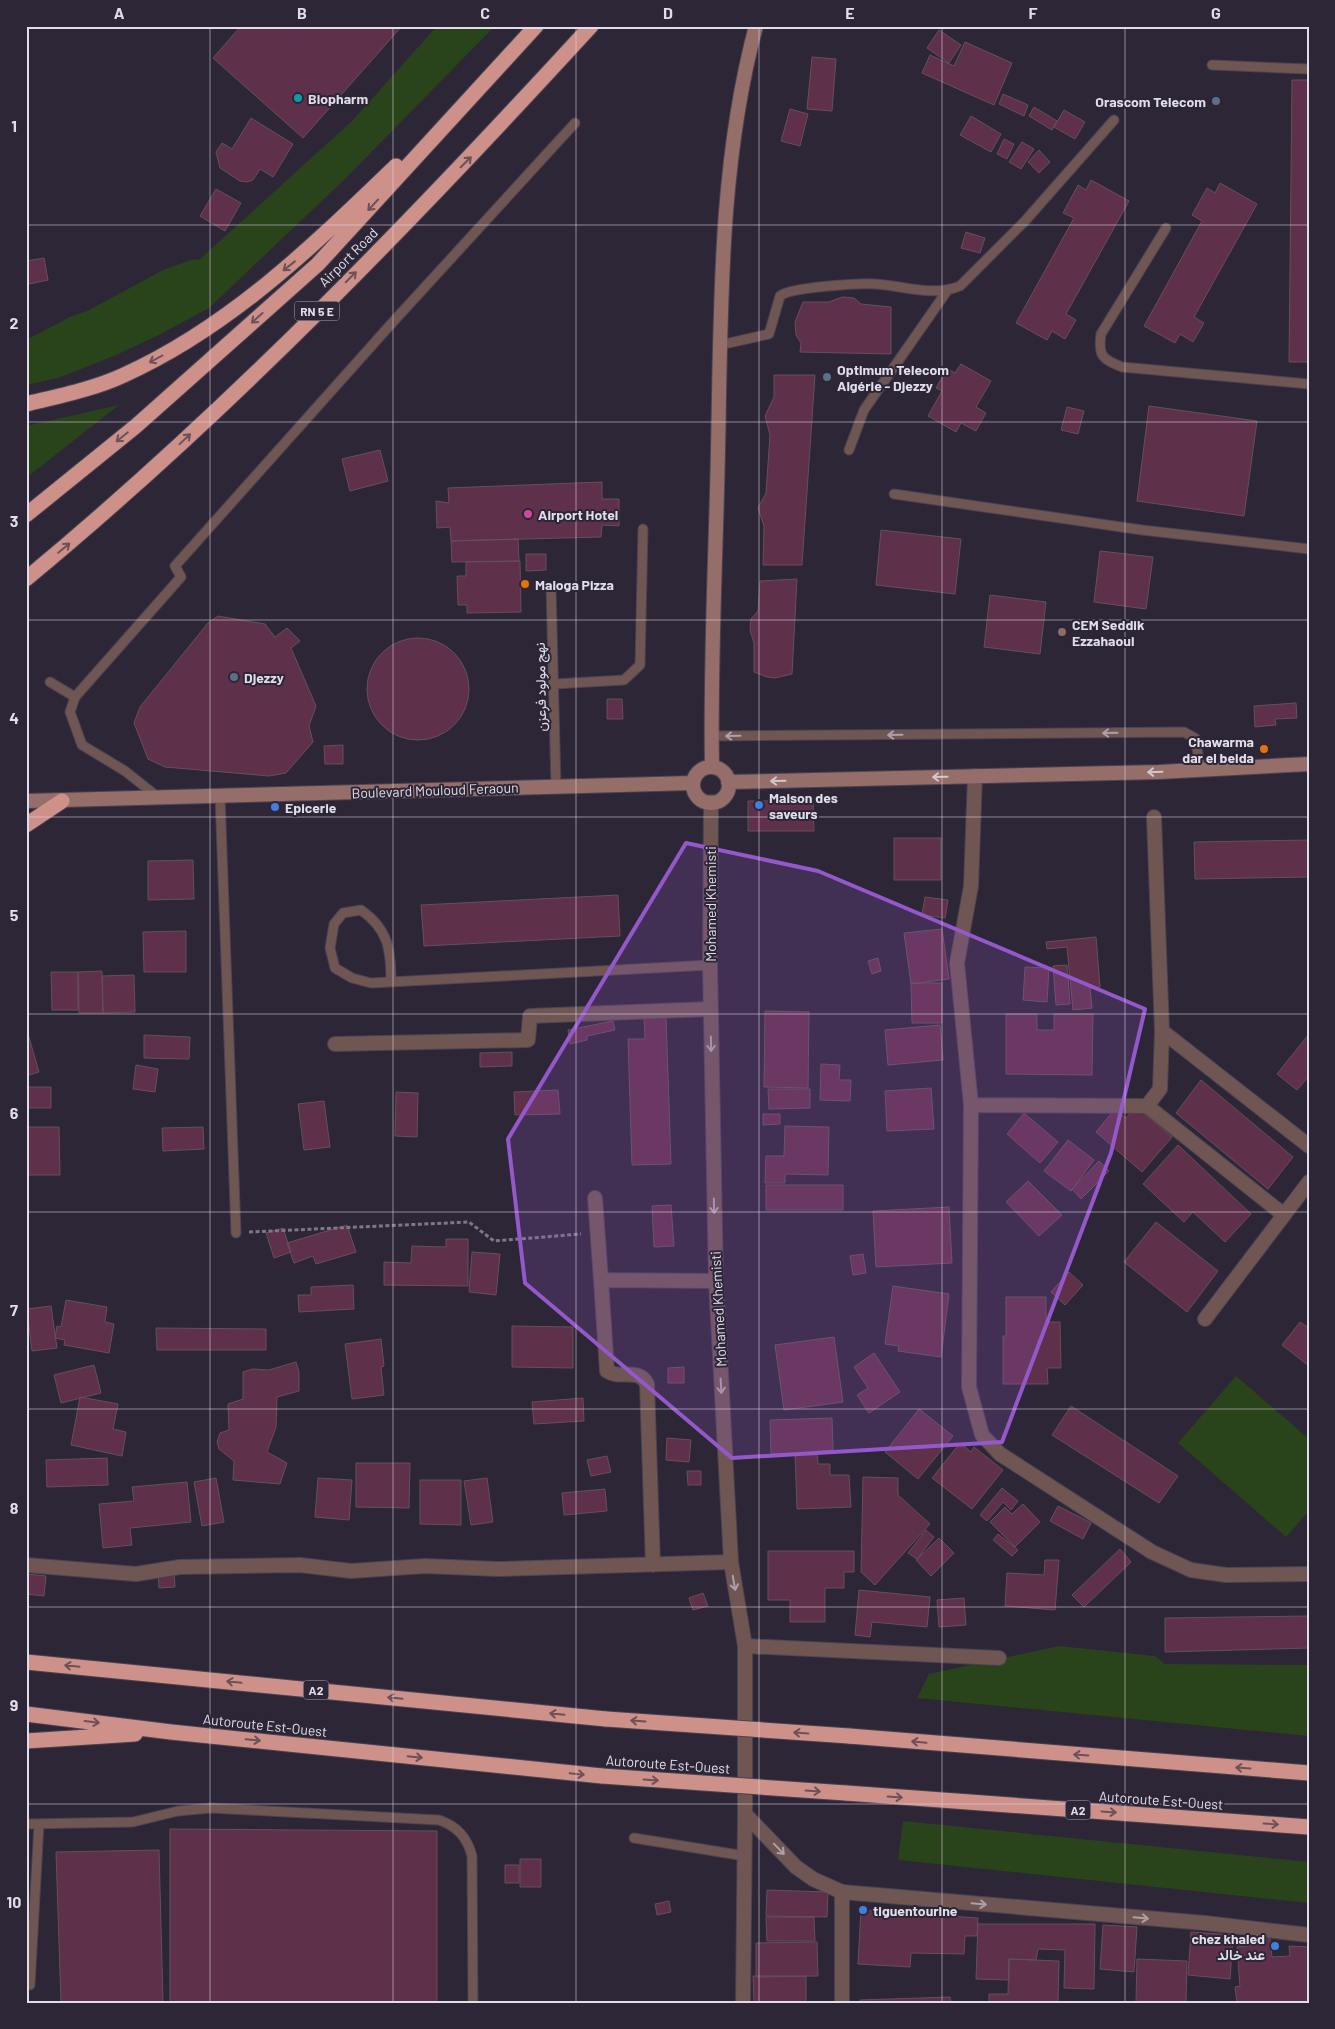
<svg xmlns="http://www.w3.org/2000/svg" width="1335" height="2029" viewBox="0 0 1335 2029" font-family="Barlow,Vazirmatn,sans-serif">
	<rect width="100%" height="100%" fill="#2c2637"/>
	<!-- green -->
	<path fill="#29431a" d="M437 26H495L344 180 209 308 159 335 114 356 58 378 26 385V340L70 317 87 311 165 269 194 259 199 260 353 120Z
		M119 405 26 478V426Z
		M1236 1376 1309 1439V1511L1286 1537 1178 1443Z
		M1059 1646 1155 1656 1165 1664 1309 1665V1736L917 1698 929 1674Z
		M903 1821 1309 1862V1903L898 1860Z"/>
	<!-- building -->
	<path fill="#5f3049" stroke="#65505a" d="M241 26H402L303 138 213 58Z
		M939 30 961 45 949 63 927 48Z
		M965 42 1012 63 994 105 922 73 930 55 954 66Z
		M812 57 836 59 832 111 807 109Z
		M1292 80H1309V362H1289Z
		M1003 94 1028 105 1024 116 999 104Z
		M1034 107 1057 121 1052 130 1029 116Z
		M790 109 808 114 800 146 781 141Z
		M1064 110 1085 122 1075 139 1054 127Z
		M971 116 1001 134 991 152 960 135Z
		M251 118 293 144 273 177 260 169 253 180 247 182 240 181 220 168 216 152 222 143 232 149Z
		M1004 139 1014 144 1007 159 997 154Z
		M1022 142 1034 149 1021 169 1009 162Z
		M1039 150 1050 162 1039 173 1028 162Z
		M1091 180 1129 201 1066 314 1076 320 1065 339 1052 331 1047 340 1016 323 1074 218 1063 213 1078 185 1086 190Z
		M1220 183 1257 204 1194 317 1204 323 1193 342 1180 334 1175 343 1144 326 1202 221 1192 215 1207 188 1215 193Z
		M216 189 241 203 225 231 200 216Z
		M966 232 985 238 980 253 961 248Z
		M44 258 48 280 29 284 26 261Z
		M842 297 854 298 861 304 891 307V354L800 352 801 343 796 335 795 322 803 302H829Z
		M961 364 991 381 976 407 986 413 976 431 961 423 956 432 928 416 942 391 936 388 947 369 955 373Z
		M774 375H815L802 565H763L764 526 758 508 766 493 770 435 765 416 774 397Z
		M1149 406 1257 421 1244 516 1137 501Z
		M1067 407 1084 411 1078 434 1061 430Z
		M380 450 388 481 350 491 342 459Z
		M602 482V499H619V526L602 525 601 537 451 541 450 527 437 528 436 501 449 503 448 488Z
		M881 530 961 539 955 594 876 585Z
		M518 539 519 561 452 562 451 541Z
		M1100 551 1153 557 1146 609 1094 602Z
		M526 554H546V570L526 571Z
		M520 561 521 612 467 613V605H458L457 576H466V562Z
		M797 579 792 674 775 678 767 677 754 672V643L750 630 751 619 758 611 760 581Z
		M990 595 1046 602 1040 654 984 647Z
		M218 616 265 624 275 637 287 628 300 641 291 648 316 706 309 726 313 742 286 773 269 776 165 767 148 759 134 723 140 707 208 623Z
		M367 689a51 51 0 1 1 102 0a51 51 0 1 1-102 0Z
		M607 699H622L623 719H607Z
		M1296 703 1297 718 1275 719 1276 725 1255 727 1254 706Z
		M343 745V764H325L324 746Z
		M748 801H813L814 831H748Z
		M894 838H941V880H894Z
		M1309 840V877L1195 879 1194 842Z
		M193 860 194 899 148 900V861Z
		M618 895 620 936 424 946 421 905Z
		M925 897 948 900 945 918 922 915Z
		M942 929 949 979 911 984 904 933Z
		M186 931V972H144L143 932Z
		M1096 937 1100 987 1090 988 1092 1008 1073 1010 1067 947 1047 949 1046 942Z
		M878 958 881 971 872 974 868 961Z
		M1067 965 1070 1004 1056 1005 1053 966Z
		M1025 967 1049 968 1047 1002 1023 1000Z
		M102 971 103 1013H79L78 972Z
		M51 972H78V1010H52Z
		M134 975 135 1012 103 1013 102 976Z
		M911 983H942V1023H912Z
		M765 1011 809 1012 808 1088 764 1087Z
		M1006 1014H1037V1030H1054V1014H1093L1092 1075 1006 1074Z
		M666 1016 671 1164 632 1165 628 1039H645L644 1017Z
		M613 1021 615 1030 587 1036V1040L570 1044 568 1030Z
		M940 1025 943 1060 888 1065 885 1030Z
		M26 1027 39 1072 26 1076Z
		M1309 1034V1076L1297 1090 1277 1074Z
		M144 1035 190 1037 189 1059 144 1058Z
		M512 1052V1066L480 1067V1053Z
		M821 1064 840 1065 839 1080H851L850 1101 820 1100Z
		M136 1065 158 1069 155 1092 133 1089Z
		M1201 1080 1293 1157 1268 1189 1176 1113Z
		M26 1087H51V1108H26Z
		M931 1088 934 1129 887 1131 885 1091Z
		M768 1089H810V1108L769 1109Z
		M558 1090 560 1114 515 1115 514 1092Z
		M396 1092 418 1093 417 1137 395 1136Z
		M324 1101 330 1147 304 1150 298 1104Z
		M1136 1107 1172 1137 1142 1172 1096 1132 1115 1109 1126 1118Z
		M1024 1113 1058 1142 1040 1163 1007 1134Z
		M763 1114H780V1124L763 1125Z
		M785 1126 829 1127 828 1175 785 1174V1183H765L766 1156H784Z
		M26 1127H59L60 1175H26Z
		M203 1127 204 1149 163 1151 162 1128Z
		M1068 1140 1094 1160 1071 1191 1044 1171Z
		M1178 1145 1251 1214 1225 1242 1193 1212 1184 1222 1143 1184Z
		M1099 1161 1109 1171 1081 1199 1072 1189Z
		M1028 1181 1062 1215 1039 1236 1006 1202Z
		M766 1185H843V1210H766Z
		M671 1205 674 1246 654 1247 652 1206Z
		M949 1207 952 1263 876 1267 873 1211Z
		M1156 1222 1218 1271 1187 1312 1124 1262Z
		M347 1225 356 1252 316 1264 313 1256 294 1263 287 1243Z
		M283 1228 291 1252 274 1258 266 1233Z
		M446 1239H468V1286L384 1285V1262L411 1263 412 1246 446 1247Z
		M472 1252 500 1254 496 1295 469 1292Z
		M863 1254 866 1273 853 1275 850 1256Z
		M1069 1272 1083 1285 1065 1305 1051 1292Z
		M353 1285 354 1309 299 1312 298 1295H311V1287Z
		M893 1286 949 1294 941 1357 898 1351 899 1346 885 1344Z
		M1006 1297H1046V1322H1060L1061 1368H1047L1048 1384H1003V1336H1006Z
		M66 1300 107 1307 105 1322 114 1324 109 1353 64 1345 65 1340 55 1338 57 1326 61 1327Z
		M51 1306 57 1348 32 1351 27 1309Z
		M1300 1322 1309 1328V1366L1282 1345Z
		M512 1326 573 1327V1368L512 1367Z
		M156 1328 266 1329V1350H157Z
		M834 1337 843 1402 784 1410 775 1345Z
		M381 1339 384 1366 381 1367 384 1395 352 1399 345 1344Z
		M874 1353 900 1392 869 1413 857 1395 868 1388 854 1367Z
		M296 1362 299 1372V1391L277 1397 276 1427 267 1452 287 1463 280 1484 233 1480 234 1461 219 1449 217 1442 220 1433 229 1430 228 1404 243 1399V1372L253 1369 269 1370Z
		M94 1365 101 1393 61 1403 54 1375Z
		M684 1367V1383H668V1368Z
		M80 1397 118 1404 113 1429 126 1432 122 1456 71 1445Z
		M583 1398 584 1421 534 1424 532 1402Z
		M1071 1406 1178 1476 1159 1503 1052 1435Z
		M919 1409 953 1436 918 1479 885 1452Z
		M832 1418 833 1450 817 1451 818 1464H830V1475H849L851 1507 797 1509 795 1453 771 1454 770 1420Z
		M667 1438 691 1440 689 1462 666 1460Z
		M960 1443 971 1452 974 1447 1003 1470 972 1509 932 1478Z
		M607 1456 611 1472 591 1476 587 1460Z
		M107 1458 108 1485 47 1487 46 1460Z
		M356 1463H410L409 1508 356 1507Z
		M687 1471H701V1485H688Z
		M863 1477 898 1478V1495L930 1524 875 1585 861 1572Z
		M216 1478 224 1522 202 1526 194 1482Z
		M318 1478 352 1480 349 1520 315 1517Z
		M487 1478 493 1522 471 1525 464 1481Z
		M420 1480H461V1525L420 1524Z
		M187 1482 191 1522 130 1528 132 1545 103 1548 99 1504 134 1501 132 1487Z
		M1002 1488 1018 1501 1011 1510 1003 1502 987 1521 980 1515Z
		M605 1489 607 1511 564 1515 562 1493Z
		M1023 1504 1040 1522 1015 1547 990 1522 1005 1507 1012 1514Z
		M1058 1506 1091 1523 1083 1539 1050 1521Z
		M926 1530 934 1537 917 1559 908 1553Z
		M998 1534 1018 1550 1012 1556 993 1540Z
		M939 1538 954 1553 931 1576 916 1560Z
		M1120 1549 1131 1562 1084 1607 1072 1595Z
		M768 1551H854V1572H844V1588H825V1622H790V1600H768Z
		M1045 1560H1059L1055 1610 1005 1606 1007 1573 1044 1575Z
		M174 1571 175 1587 159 1588 158 1572Z
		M26 1574 46 1576 44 1596 26 1594Z
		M859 1590 930 1597 927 1627 872 1622 870 1637 855 1635Z
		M703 1593 708 1606 693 1610 689 1598Z
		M964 1598 966 1625 939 1627 937 1600Z
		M1309 1616V1648L1165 1652V1618Z
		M170 1829 437 1831V2003H170Z
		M159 1850 163 2003H61L56 1852Z
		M520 1859H541V1887H520Z
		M505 1865H519V1883H505Z
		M767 1890 828 1892 827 1917 766 1916Z
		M669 1901 671 1912 657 1915 655 1904Z
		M861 1910 978 1918 977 1936H965L964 1954 911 1953 910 1967 858 1964Z
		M766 1917H814L815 1941H767Z
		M978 1924H1095L1094 1989 1064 1988 1065 1950 1038 1949 1036 1960 1009 1959V1980L976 1979Z
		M1103 1925 1137 1927 1134 1972 1100 1969Z
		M1191 1932 1233 1935 1230 1979 1188 1975Z
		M1270 1938 1272 1957 1290 1956 1289 1946 1309 1947V2003H1237L1235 1987 1240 1986 1237 1947 1256 1945Z
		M817 1942 818 1976 756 1977V1943Z
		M1009 1959 1059 1961 1058 2003H989V1994H1008Z
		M1137 1959 1187 1961 1186 2003H1136Z
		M753 1976H806V2003H754Z
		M950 1997 951 2003H860V2000Z"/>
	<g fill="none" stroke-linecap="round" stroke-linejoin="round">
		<defs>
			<path id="service" d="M1212 65 1309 69
				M1166 228 1101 334C1098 356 1102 359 1122 367L1309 384
				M720 345 769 334 780 296C790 287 860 283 876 284 904 286 933 297 960 286L1025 221 1114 120
				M849 450 864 410 947 291
				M894 494 1142 530 1309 549
				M551 587 556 787
				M50 682 75 697
				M554 684 624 680 640 665 643 529
				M712 736 1184 732 1195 738 1201 770
				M220 796 236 1233
				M159 798 125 771 82 745 70 712 75 697 181 577 175 566 392 323 575 123
				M391 982C391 949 388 929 361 910L343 913 334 924 330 948 335 968 352 978 371 983 710 965
				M26 1824 133 1822 178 1811 211 1808 439 1820C457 1826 467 1837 472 1856L473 2003
				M634 1838 745 1856
				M30 1985 39 1824"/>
			<path id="minor" d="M1154 817 1162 1031 1160 1089 1147 1106 971 1105 969 1387 982 1435 1000 1454 1152 1552 1191 1570 1226 1575 1309 1574
				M1162 1031 1309 1146
				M335 1044 528 1040 530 1016 710 1009
				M971 1105 957 963 971 886 975 776
				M1147 1106 1284 1215
				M595 1198 601 1280
				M1205 1319 1309 1182
				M26 1565 136 1574 180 1567 300 1565 351 1571 425 1566 498 1569 731 1562
				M653 1565 647 1384C639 1367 620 1380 607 1371L601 1280 716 1281
				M745 1646 999 1658
				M743 2003 745 1814
				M842 2003V1892"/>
			<path id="tertiary" d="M711 802 710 965 716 1281 731 1562 745 1646V1814L796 1867 813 1879 842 1892 1205 1923 1309 1935"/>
			<path id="secondary" d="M712 767C710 661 716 555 718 450 721 308 719 164 756 26
				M693 785a18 18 0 1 1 36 0a18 18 0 1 1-36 0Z
				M728 782 1159 772 1309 764
				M26 801 693 783"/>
			<path id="motorway" d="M26 404C59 396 94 389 124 375 230 327 314 245 396 166
				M26 515 136 426 318 264 536 26
				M26 579C229 411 413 220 591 26
				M26 825 62 801
				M26 1662 606 1719
				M26 1714 171 1732 602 1776
				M849 1736 1309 1773
				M26 1741 135 1734
				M846 1793 1309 1827"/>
		</defs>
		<!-- service casing -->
		<use href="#service" stroke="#494353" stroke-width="11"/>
		<!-- minor casing -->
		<use href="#minor" stroke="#494353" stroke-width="16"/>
		<!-- tertiary casing -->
		<use href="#tertiary" stroke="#494353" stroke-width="16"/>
		<!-- secondary casing -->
		<use href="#secondary" stroke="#494353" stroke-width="16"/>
		<!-- motorway casing -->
		<use href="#motorway" stroke="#494353" stroke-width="17"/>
		<!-- path -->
		<path stroke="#7d7887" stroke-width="3" stroke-dasharray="4 2.5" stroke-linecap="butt" d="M249 1232 469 1222 494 1241 581 1234"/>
		<!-- service -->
		<use href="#service" stroke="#6f5653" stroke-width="9"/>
		<!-- minor -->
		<use href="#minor" stroke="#6f5653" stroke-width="14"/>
		<!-- tertiary -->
		<use href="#tertiary" stroke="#6f5653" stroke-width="14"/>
		<!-- secondary -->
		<use href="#secondary" stroke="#956e69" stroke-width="14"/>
		<!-- motorway -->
		<use href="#motorway" stroke="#cd918a" stroke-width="15"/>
		<defs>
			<path id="motorway-bridge" d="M606 1719 849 1736
				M602 1776 846 1793"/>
		</defs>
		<!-- motorway-bridge casing -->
		<use href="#motorway-bridge" stroke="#494353" stroke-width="17" stroke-linecap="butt"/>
		<!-- motorway-bridge -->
		<use href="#motorway-bridge" stroke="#cd918a" stroke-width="15"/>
	</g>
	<!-- one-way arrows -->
	<defs><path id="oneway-shaft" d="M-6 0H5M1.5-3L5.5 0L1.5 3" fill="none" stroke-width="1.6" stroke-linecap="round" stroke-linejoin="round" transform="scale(1.25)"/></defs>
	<g stroke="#6c5158">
		<use href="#oneway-shaft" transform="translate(466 162) rotate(-45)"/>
		<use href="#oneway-shaft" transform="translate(373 205) rotate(133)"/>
		<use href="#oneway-shaft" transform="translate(289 266) rotate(142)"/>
		<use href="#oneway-shaft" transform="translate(351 277) rotate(-45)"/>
		<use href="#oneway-shaft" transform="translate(257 318) rotate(138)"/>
		<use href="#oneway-shaft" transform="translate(156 359) rotate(152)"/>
		<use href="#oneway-shaft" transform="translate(122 437) rotate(141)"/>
		<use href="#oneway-shaft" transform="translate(185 439) rotate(-43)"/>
		<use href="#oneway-shaft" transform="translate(64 548) rotate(-40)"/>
		<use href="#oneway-shaft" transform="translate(72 1666) rotate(-174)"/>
		<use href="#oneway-shaft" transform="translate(234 1682) rotate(-174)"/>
		<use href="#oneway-shaft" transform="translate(395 1698) rotate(-174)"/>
		<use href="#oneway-shaft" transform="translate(557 1714) rotate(-174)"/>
		<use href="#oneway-shaft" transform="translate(638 1721) rotate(-176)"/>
		<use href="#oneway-shaft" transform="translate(92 1722) rotate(7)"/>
		<use href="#oneway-shaft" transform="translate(801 1733) rotate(-176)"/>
		<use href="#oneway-shaft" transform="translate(253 1740) rotate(6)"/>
		<use href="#oneway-shaft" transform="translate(919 1742) rotate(-175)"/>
		<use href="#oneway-shaft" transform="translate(1081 1755) rotate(-176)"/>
		<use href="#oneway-shaft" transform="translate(415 1757) rotate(6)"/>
		<use href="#oneway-shaft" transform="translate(1243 1768) rotate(-176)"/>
		<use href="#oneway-shaft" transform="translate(577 1774) rotate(6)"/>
		<use href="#oneway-shaft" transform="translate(651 1780) rotate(4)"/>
		<use href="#oneway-shaft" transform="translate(813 1791) rotate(4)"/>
		<use href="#oneway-shaft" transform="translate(895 1797) rotate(4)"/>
		<use href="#oneway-shaft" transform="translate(1109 1812) rotate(4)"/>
		<use href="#oneway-shaft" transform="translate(1271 1824) rotate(4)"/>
	</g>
	<g stroke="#aea0a6">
		<use href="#oneway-shaft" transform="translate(1110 733) rotate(179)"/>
		<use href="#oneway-shaft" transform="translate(895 735) rotate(179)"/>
		<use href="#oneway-shaft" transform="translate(733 736) rotate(179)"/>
		<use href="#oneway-shaft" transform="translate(711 1044) rotate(89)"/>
		<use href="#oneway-shaft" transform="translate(714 1206) rotate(89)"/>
		<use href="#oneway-shaft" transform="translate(721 1386) rotate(87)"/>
		<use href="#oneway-shaft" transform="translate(734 1583) rotate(80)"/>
		<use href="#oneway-shaft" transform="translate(779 1849) rotate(46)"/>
		<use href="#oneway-shaft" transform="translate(979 1904) rotate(5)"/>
		<use href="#oneway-shaft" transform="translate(1141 1918) rotate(5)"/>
	</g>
	<g stroke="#d2c7cf">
		<use href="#oneway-shaft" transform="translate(1155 772) rotate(178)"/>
		<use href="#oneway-shaft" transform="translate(940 777) rotate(179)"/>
		<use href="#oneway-shaft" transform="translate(778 781) rotate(179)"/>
	</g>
	<!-- marked area -->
	<path fill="#9458ca" fill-opacity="0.2" stroke="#9458ca" stroke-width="4" stroke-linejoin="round" d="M686 843 818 871 1145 1009 1111 1153 1002 1442 732 1458 525 1283 508 1139Z"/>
	<!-- grid -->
	<path fill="none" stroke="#e1dde9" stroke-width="1" stroke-opacity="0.55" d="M210 26V2003M393 26V2003M576 26V2003M759 26V2003M942 26V2003M1125 26V2003M26 225H1309M26 422H1309M26 620H1309M26 817H1309M26 1014H1309M26 1212H1309M26 1409H1309M26 1607H1309M26 1804H1309"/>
	<!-- markers -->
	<circle fill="#0f9aa8" stroke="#2c2637" stroke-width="2" cx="298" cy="98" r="5"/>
	<g fill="#5c6f8a" stroke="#2c2637" stroke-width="2">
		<circle cx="1216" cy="101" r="5"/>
		<circle cx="827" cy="377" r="5"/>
		<circle cx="234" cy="677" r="5"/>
	</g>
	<circle fill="#d1479c" stroke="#2c2637" stroke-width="2" cx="528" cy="514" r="5"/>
	<g fill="#e8710a" stroke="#2c2637" stroke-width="2">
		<circle cx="525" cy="584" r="5"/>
		<circle cx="1264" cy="749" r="5"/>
	</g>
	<circle fill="#8d6e63" stroke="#2c2637" stroke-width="2" cx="1062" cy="632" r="5"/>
	<g fill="#3f7fe0" stroke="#2c2637" stroke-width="2">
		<circle cx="759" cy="805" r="5"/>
		<circle cx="275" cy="807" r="5"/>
		<circle cx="863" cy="1910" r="5"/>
		<circle cx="1275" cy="1946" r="5"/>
	</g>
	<g text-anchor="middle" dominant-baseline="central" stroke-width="4" stroke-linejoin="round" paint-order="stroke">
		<!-- shield labels -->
		<g fill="#2c2637" stroke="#aba6b4" stroke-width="1">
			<rect x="294.5" y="301.5" width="45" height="19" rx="4"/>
			<rect x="303.5" y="1680.5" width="25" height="19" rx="4"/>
			<rect x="1065.5" y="1800.5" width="25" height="19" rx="4"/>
		</g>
		<g font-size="12" font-weight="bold" fill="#e1dde9">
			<text x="317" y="311">RN 5 E</text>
			<text x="316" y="1690">A2</text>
			<text x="1078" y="1810">A2</text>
		</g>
		<!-- poi labels -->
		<g font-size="14" font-weight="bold" fill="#e1dde9" stroke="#2c2637" text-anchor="start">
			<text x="308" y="98">Biopharm</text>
			<text x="1206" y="101" text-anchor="end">Orascom Telecom</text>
			<text x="837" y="369">Optimum Telecom<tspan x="837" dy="16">Algérie - Djezzy</tspan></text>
			<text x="538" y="514">Airport Hotel</text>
			<text x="535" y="584">Maloga Pizza</text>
			<text x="1072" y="624">CEM Seddik<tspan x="1072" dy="16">Ezzahaoui</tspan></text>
			<text x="244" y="677">Djezzy</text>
			<text x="1254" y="741" text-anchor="end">Chawarma<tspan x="1254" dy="16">dar el beida</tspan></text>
			<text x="769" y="797">Maison des<tspan x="769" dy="16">saveurs</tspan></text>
			<text x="285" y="807">Epicerie</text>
			<text x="873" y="1910">tiguentourine</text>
			<text x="1265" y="1938" text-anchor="end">chez khaled<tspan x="1265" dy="16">عند خالد</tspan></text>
		</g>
		<!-- street labels -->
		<g font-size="14" fill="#e1dde9" stroke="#2c2637">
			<text transform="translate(348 257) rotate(-45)">Airport Road</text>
			<text transform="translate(540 687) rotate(-91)">نهج مولود فرعزن</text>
			<text transform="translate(435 790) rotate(-2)">Boulevard Mouloud Feraoun</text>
			<text transform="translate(710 904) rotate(-90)">Mohamed Khemisti</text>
			<text transform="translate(718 1309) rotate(-93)">Mohamed Khemisti</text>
			<text transform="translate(265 1725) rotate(6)">Autoroute Est-Ouest</text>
			<text transform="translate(668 1764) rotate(4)">Autoroute Est-Ouest</text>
			<text transform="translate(1161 1800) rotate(4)">Autoroute Est-Ouest</text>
		</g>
	</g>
	<!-- border -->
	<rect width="1335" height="2029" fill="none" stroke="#2c2637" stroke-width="55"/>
	<rect x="28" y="28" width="1280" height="1974" fill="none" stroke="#e1dde9" stroke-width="2"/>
	<g font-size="16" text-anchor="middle" font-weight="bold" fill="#e1dde9">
		<text x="119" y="19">A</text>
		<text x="302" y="19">B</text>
		<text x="485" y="19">C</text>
		<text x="668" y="19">D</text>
		<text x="850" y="19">E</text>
		<text x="1033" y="19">F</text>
		<text x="1216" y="19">G</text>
		<text x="14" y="132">1</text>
		<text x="14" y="329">2</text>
		<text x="14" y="527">3</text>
		<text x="14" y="724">4</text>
		<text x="14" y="921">5</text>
		<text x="14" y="1119">6</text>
		<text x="14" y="1316">7</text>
		<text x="14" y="1514">8</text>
		<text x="14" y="1711">9</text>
		<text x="14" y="1908">10</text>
	</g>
</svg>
